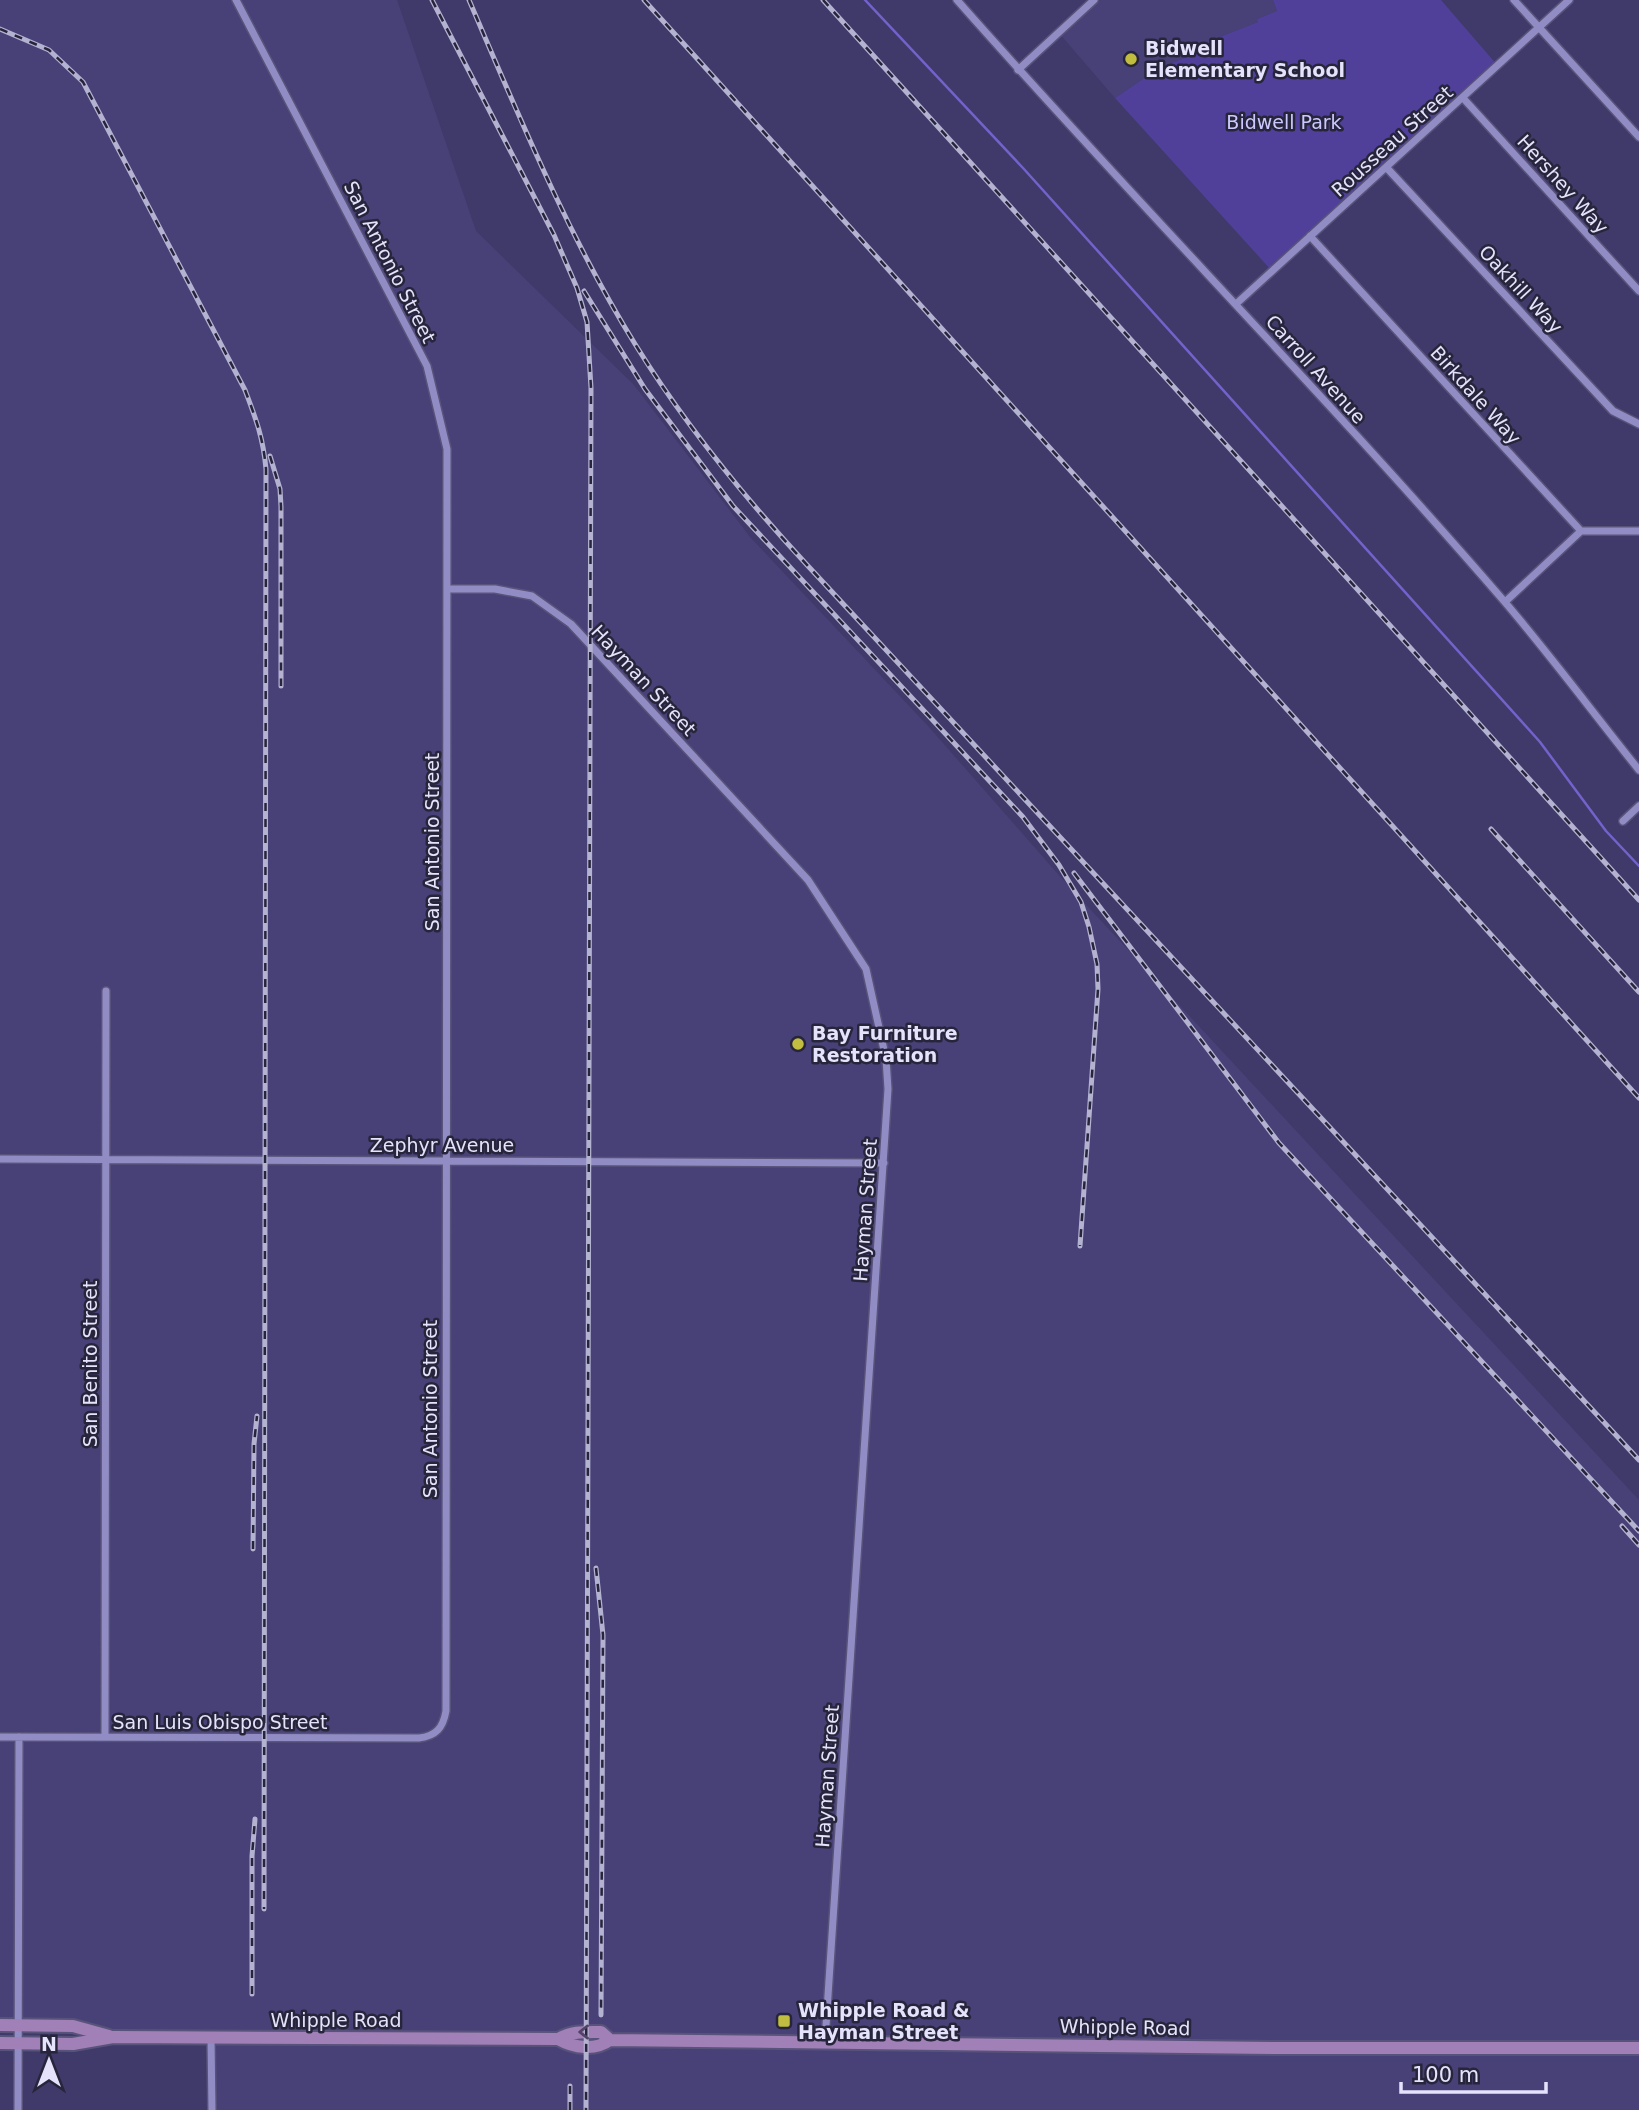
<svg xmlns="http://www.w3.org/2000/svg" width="1639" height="2110" viewBox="0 0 1639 2110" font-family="'DejaVu Sans',sans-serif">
	<rect width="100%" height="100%" fill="#403a6a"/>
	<!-- built -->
	<path fill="#484178" d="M0 0H397L476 231 634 385 750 537 928 726 1064 881 1639 1500V2110H212L211 2039 113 2037 73 2026 0 2025Z
		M1094 0H1273L1277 11 1257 19 1258 22 1212 40 1215 46 1147 73 1143 79 1115 98 1059 33Z"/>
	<!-- green -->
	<path fill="#504099" d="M1273 0H1441L1498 66 1272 271 1115 98 1143 79 1147 73 1214 46 1212 40 1258 22 1257 19 1277 11Z"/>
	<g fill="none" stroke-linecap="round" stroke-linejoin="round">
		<!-- stream -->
		<path stroke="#7362cb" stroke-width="2.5" d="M865 0 1023 168 1540 742 1606 831 1639 866"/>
		<defs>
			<path id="minor" d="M957 0C1136 203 1327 396 1504 601 1551 656 1594 714 1639 770
				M1514 0 1639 137
				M1018 70 1094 0
				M1463 98 1639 291
				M1386 167 1613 411 1639 424
				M1310 236 1581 531H1639
				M1236 304 1569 0
				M449 589H495L532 596 571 624 808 880 866 969 886 1059 888 1089 825 2041
				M1505 602 1581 531
				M1623 821 1639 806
				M0 1159 884 1163
				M0 1737 419 1738C436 1736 443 1728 446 1711L447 449 427 366 236 0
				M105 1737 106 991
				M211 2039 212 2110
				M18 2110 19 1737"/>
			<path id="secondary" d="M0 2025 73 2026 109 2036
				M558 2039C573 2031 584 2032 601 2032L610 2040
				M0 2043 73 2044 113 2037 558 2039C574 2048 595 2051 610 2040L1273 2048H1639"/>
		</defs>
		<!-- minor casing -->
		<use href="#minor" stroke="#58537a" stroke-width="10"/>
		<!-- secondary casing -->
		<use href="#secondary" stroke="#58537a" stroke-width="16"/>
		<!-- minor -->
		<use href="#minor" stroke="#918dc4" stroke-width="7"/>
		<!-- secondary -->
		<use href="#secondary" stroke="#a17fb7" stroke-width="12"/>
		<defs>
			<path id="rail" d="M432 0 554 235 577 288 587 322 591 388 586 2110
				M469 0C519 116 568 236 635 344 685 425 744 497 808 566L1639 1460
				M644 0 1639 1098
				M823 0 1639 900
				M0 29 49 50 83 82 245 390C256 419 263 437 266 469L264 1909
				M584 291 645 389 733 506 1023 817 1059 865 1081 902 1089 927 1097 964 1098 989 1080 1246
				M270 456 280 489 281 507V686
				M1491 829 1639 992
				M1074 873 1279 1143 1639 1531
				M1622 1526 1639 1545
				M253 1549 254 1444 257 1416
				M596 1568 603 1635 601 2015
				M252 1994V1856L255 1819
				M570 2086V2110"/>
		</defs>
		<!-- rail casing -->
		<use href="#rail" stroke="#b4b2d1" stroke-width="5"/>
		<!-- rail -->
		<use href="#rail" stroke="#27253b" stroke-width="2.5" stroke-dasharray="8" stroke-linecap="butt"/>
	</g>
	<!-- one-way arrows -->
	<defs><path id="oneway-chevron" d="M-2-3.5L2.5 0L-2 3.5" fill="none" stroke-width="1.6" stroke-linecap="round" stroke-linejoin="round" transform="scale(1.75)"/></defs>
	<use stroke="#524466" href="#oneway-chevron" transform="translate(584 2032) rotate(-180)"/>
	<!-- markers -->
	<g fill="#c1bd40" stroke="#27253b" stroke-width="2.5">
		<circle cx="1131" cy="59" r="7"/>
		<circle cx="798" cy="1044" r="7"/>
		<rect x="777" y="2014" width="14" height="14" rx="3.5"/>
	</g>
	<g text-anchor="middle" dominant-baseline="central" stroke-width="5" stroke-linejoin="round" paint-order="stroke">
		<!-- poi labels -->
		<g font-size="19" font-weight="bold" fill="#e4e3fb" stroke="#27253b" text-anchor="start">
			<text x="1145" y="48">Bidwell<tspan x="1145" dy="22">Elementary School</tspan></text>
			<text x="812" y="1033">Bay Furniture<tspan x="812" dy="22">Restoration</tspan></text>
			<text x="798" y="2010">Whipple Road &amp;<tspan x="798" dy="22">Hayman Street</tspan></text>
		</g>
		<!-- park labels -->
		<g font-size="19" fill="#ccc8fe" stroke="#27253b">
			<text x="1284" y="122">Bidwell Park</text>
		</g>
		<!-- street labels -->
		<g font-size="19" fill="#e4e3fb" stroke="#27253b">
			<text transform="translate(1392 141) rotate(-42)">Rousseau Street</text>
			<text transform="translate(1563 184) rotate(48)">Hershey Way</text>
			<text transform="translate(390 262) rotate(63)">San Antonio Street</text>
			<text transform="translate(1521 289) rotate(47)">Oakhill Way</text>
			<text transform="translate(1316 369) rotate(48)">Carroll Avenue</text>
			<text transform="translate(1476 395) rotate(48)">Birkdale Way</text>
			<text transform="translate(644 680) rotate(47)">Hayman Street</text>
			<text transform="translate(432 842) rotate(-90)">San Antonio Street</text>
			<text x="442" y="1145">Zephyr Avenue</text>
			<text transform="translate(865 1210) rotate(-86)">Hayman Street</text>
			<text transform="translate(90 1364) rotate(-90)">San Benito Street</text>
			<text transform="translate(430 1409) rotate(-90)">San Antonio Street</text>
			<text x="220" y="1722">San Luis Obispo Street</text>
			<text transform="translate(827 1776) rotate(-86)">Hayman Street</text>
			<text x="336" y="2020">Whipple Road</text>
			<text transform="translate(1125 2027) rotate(1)">Whipple Road</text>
		</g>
	</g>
	<!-- north arrow -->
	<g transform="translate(49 2061)" stroke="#27253b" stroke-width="5" paint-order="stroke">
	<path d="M0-5L12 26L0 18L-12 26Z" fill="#e4e3fb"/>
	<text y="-10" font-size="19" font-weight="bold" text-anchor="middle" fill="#e4e3fb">N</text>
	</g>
	<!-- scale -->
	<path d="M1401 2082v10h145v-10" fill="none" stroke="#e4e3fb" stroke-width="3.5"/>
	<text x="1412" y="2082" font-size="21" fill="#e4e3fb" stroke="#27253b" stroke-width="5" paint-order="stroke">100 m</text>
</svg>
